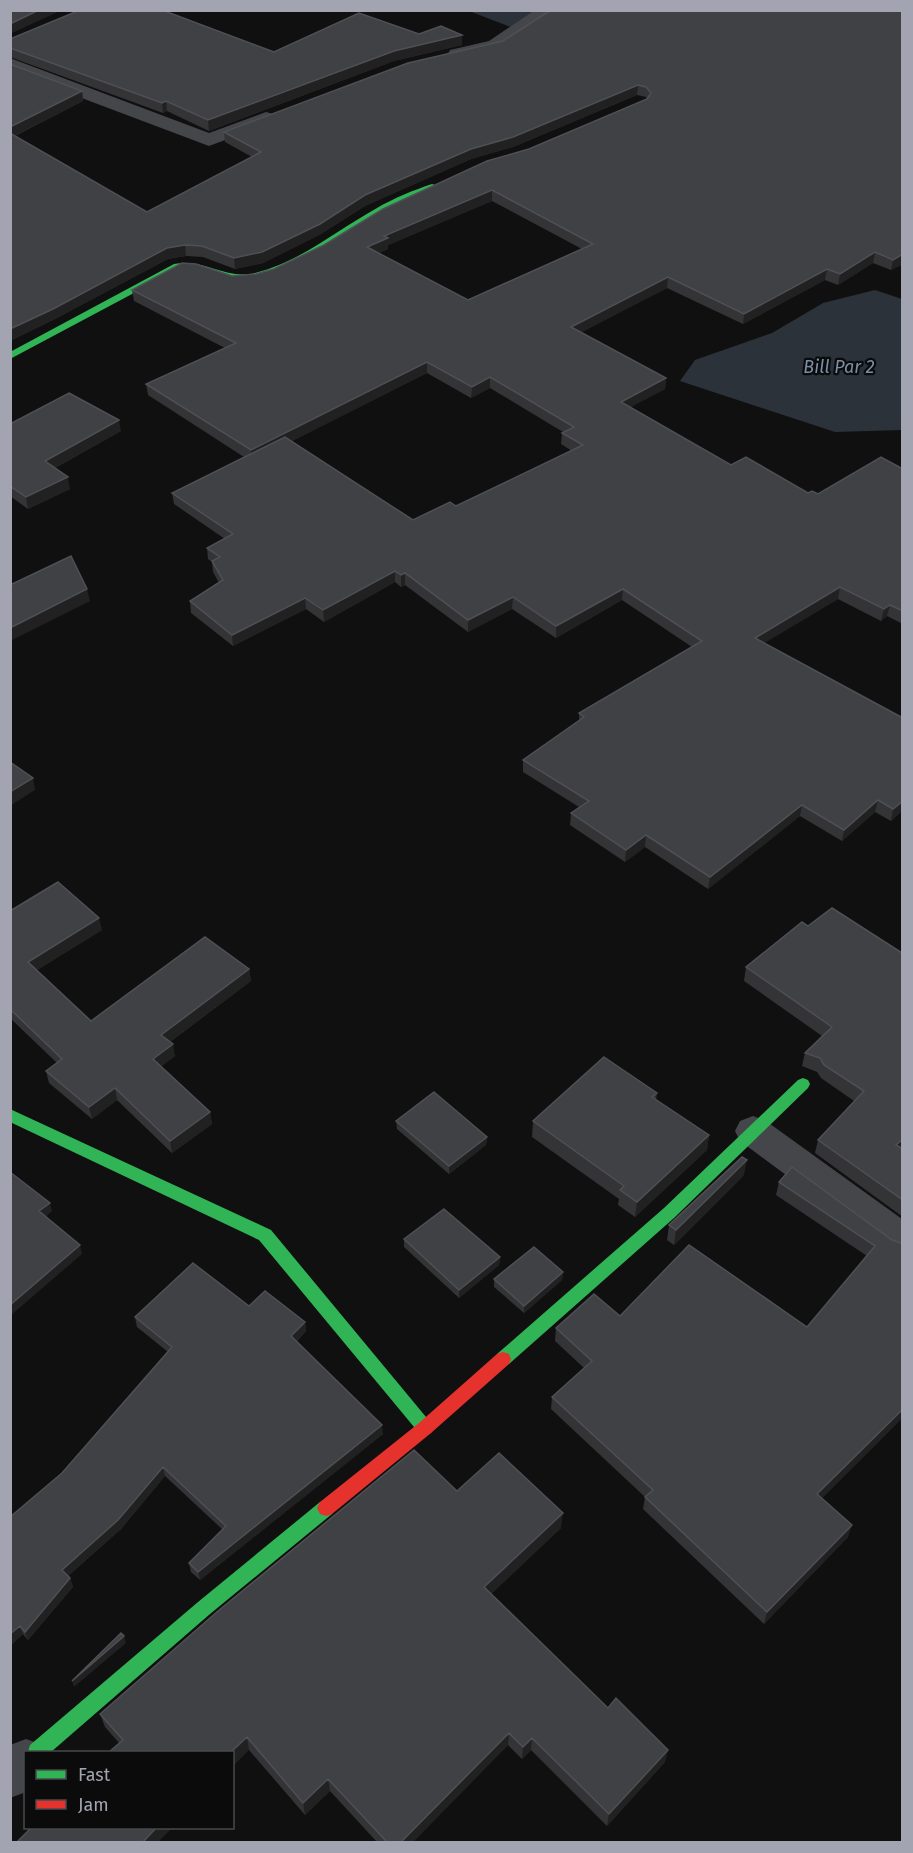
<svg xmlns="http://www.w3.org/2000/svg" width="913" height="1853" viewBox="0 0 913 1853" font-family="'Fira Sans',sans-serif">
	<rect width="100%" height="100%" fill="#101011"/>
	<!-- water -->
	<path fill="#2b3239" d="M469 11H540L513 28Z
		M875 290 902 299V430L835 432 680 381 695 360 772 333 823 303Z"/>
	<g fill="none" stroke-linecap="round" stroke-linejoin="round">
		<!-- street -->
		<path fill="#454649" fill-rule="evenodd" d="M535 10H556C533 41 492 51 457 60L450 58 448 54 450 50 489 41Z
			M10 58 209 133 266 112 273 114 276 118 273 122 209 146 10 71Z
			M753 1116 766 1121 902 1219V1256L889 1251 740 1141 735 1131 740 1121Z
			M26 1739 43 1745 45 1752H26V1792L10 1798V1745Z"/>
		<!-- fast -->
		<path fill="#30b455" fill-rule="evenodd" d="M432 184 435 185V189C418 196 401 202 384 211 339 235 295 277 241 281 219 282 201 267 179 269L10 359V352L174 264C203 258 226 280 255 273 300 262 337 230 377 208 394 198 414 190 432 184Z
			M803 1078 808 1080 810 1084 808 1088 674 1218 509 1364 503 1366 497 1364 495 1359 497 1354 664 1208 798 1080Z
			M10 1109 271 1230 431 1423 433 1428 431 1433 425 1436 419 1433 259 1240 10 1122Z
			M326 1500 332 1502 335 1508 332 1514 210 1614 51 1752H28L30 1745 198 1602 320 1502Z"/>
		<!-- jam -->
		<path fill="#e5322d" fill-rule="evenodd" d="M503 1352 509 1354 511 1359 509 1364 431 1433 332 1514 326 1516 320 1514 317 1508 320 1502 419 1423 497 1354Z"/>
	</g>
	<!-- wall -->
	<path fill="#343437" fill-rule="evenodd" d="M80 10H168L165 11 274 52 419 34 462 45 394 61 209 131 167 111 163 113 10 57V39Z
		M903 10V264L891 270 873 263 838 285 825 280 743 324 667 288 581 332 666 378 665 389 630 407 731 465 808 493 818 494 903 469V624L887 616 881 621 838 599 764 643 903 718V810L891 821 875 812 842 841 800 816 708 889 645 847 625 862 570 825 571 813 579 807 523 772V760L579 721V713L692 647 622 600 556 638 512 609 468 632 405 585 401 587 395 582 324 622 306 609 233 646 191 613 190 601 219 583 213 572 212 562 208 559 207 548 225 539 174 504 172 493 244 457 148 395 146 384 225 348 134 301 132 290 232 276 256 274 274 269 529 149 647 99 646 97 637 95 513 147 471 159 365 206 321 234 263 263 235 269 203 257 186 256 168 259 55 319 10 341V64L82 91 83 101 15 136 147 212 252 157 225 142 224 132ZM492 201 582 249 468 300 379 253 388 249V245ZM427 373 471 398 490 388 563 432 562 433 561 444 572 451 456 506 413 520 292 441Z
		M10 424 121 431 55 468 70 489 28 509 10 496Z
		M10 911 102 930 37 970 91 1021 249 969 251 981 170 1042 175 1056 161 1066 210 1112 212 1124 172 1153 117 1100 92 1119 49 1083 46 1071 57 1063 10 1018Z
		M808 926 902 953H903V1217L815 1153 818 1140 854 1101 821 1078 817 1072 802 1066 805 1053 822 1036 744 981 746 967Z
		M657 1093 656 1100 709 1135 707 1150 635 1217 618 1205 619 1199 532 1137 533 1121Z
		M396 1121 487 1137 486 1145 449 1174 397 1129Z
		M744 1175 674 1245 667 1240 669 1225Z
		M779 1182 892 1240 903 1244V1417L822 1498 848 1537 764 1624 643 1509 645 1497 551 1409 552 1397 584 1368 555 1341 556 1328 620 1316 807 1327 867 1256 776 1195Z
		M404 1239 500 1257 499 1265 459 1298 404 1247Z
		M563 1272 562 1280 524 1313 494 1287V1279Z
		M249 1306 305 1322 306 1331 297 1341 383 1434 200 1580 191 1572 189 1563 223 1530 165 1476 121 1529 68 1576 70 1578 73 1587 28 1640 23 1634 10 1646 62 1473 168 1352 137 1327 135 1317Z
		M457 1491 561 1528 491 1594 608 1708 665 1762 607 1826 531 1750 522 1759 508 1745 413 1842H377L330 1791 305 1815 249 1750 119 1743 105 1727 100 1714Z"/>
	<!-- shaded-wall -->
	<path fill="#212122" d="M39 10H62L10 34V24Z
		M462 35V45L394 61 209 131 208 120 394 51Z
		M638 85 637 95 513 147 471 159 365 206 321 234 263 263 235 269 234 258 365 195 471 149Z
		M82 91 83 101 10 138V127Z
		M166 101 167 111 163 113 162 103Z
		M492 190V201L388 245V249L368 258 367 247 384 236Z
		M185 245 186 256 168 259 55 319 10 341V329L167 248Z
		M875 252 873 263 838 285 840 274Z
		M903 254V264L891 270 893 260Z
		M827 269 825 280 743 324 744 314Z
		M668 277 667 288 571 338V327Z
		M427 362V373L252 461 251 450Z
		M490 377V388L471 398 472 387Z
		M666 378 665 389 620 413 621 402Z
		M119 420 121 431 47 472 45 461Z
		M68 477 70 489 28 509 26 497Z
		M395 571V582L324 622 323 610Z
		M405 573V585L401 587V575Z
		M840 587 838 599 753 650 755 638Z
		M87 589 90 601 10 641V628Z
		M623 589 622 600 556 638V626Z
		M513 597 512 609 468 632V620Z
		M305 598 306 609 233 646 232 635Z
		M890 605 887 616 881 621 884 609Z
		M33 778 35 790 10 806V792Z
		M878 800 875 812 842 841 844 830Z
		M903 801V810L891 821 893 809Z
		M802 805 800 816 708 889 710 877Z
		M646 835 645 847 625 862 626 850Z
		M99 918 102 930 31 974 28 962Z
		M249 969 251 981 163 1047 161 1035Z
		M173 1044 175 1056 156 1071 153 1059Z
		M115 1088 117 1100 92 1119 89 1107Z
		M210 1112 212 1124 172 1153 170 1141Z
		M709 1135 707 1150 635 1217 637 1202Z
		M487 1137 486 1145 449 1174V1166Z
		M903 1139V1148L893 1158 896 1145Z
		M747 1160 744 1175 674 1245 676 1230Z
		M50 1203 52 1211 42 1220 39 1211Z
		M80 1245 82 1254 10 1316V1305Z
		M500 1257 499 1265 459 1298V1290Z
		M563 1272 562 1280 524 1313V1306Z
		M305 1322 306 1331 292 1345 291 1336Z
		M903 1409V1417L814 1506 817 1494Z
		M382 1425 383 1434 200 1580 198 1572Z
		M163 1467 165 1476 121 1529 65 1579 62 1570Z
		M563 1513 561 1528 484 1601V1587Z
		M852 1525 848 1537 764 1624 767 1612Z
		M70 1578 73 1587 28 1640 25 1632Z
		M20 1626 23 1634 10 1646V1634Z
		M124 1636 126 1643 74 1687 72 1681Z
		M509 1733 508 1745 413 1842H401Z
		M247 1737 249 1750 232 1767V1752H231Z
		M532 1738 531 1750 522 1759 523 1747Z
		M668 1750 665 1762 607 1826 609 1814Z
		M328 1779 330 1791 305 1815 303 1803Z
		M157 1827H173L158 1842H143Z"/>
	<!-- building -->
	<path fill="#404144" stroke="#4f5055" stroke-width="1.5" fill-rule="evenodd" d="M10 10H39L10 24Z
		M80 10H162L274 52 359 13 419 34 441 26 462 35 394 51 208 120 166 101 162 103 10 48V39Z
		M553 10H903V254L893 260 875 252 840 274 827 269 744 314 668 277 571 327 666 378 621 402 731 465 746 457 808 493 812 491 818 494 881 457 903 469V611L890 605 884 609 840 587 755 638 903 718V801L893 809 878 800 844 830 802 805 710 877 646 835 626 850 571 813 589 801 523 760 584 717 579 713 702 641 623 589 556 626 513 597 468 620 405 573 401 575 395 571 323 610 305 598 232 635 190 601 223 580 212 561 220 557 207 548 233 534 172 493 285 437 413 520 450 502 456 506 583 445 562 433 574 427 490 377 472 387 427 362 251 450 146 384 236 343 132 290 182 263 196 264 232 276 256 274 274 269 324 245 383 209 487 161 529 149 647 99 651 93 646 87 638 85 513 137 471 149 365 195 320 224 262 252 234 258 202 246 185 245 167 248 53 309 10 329V133L147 212 261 152 224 132 408 63 503 41 543 15ZM492 190 593 244 468 300 367 247 388 238 384 236Z
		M10 64 82 91 10 127Z
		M69 393 119 420 45 461 68 477 26 497 10 486V424Z
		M71 556 87 589 10 628V585Z
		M10 762 33 778 10 792Z
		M58 882 99 918 28 962 91 1021 205 937 249 969 161 1035 173 1044 153 1059 210 1112 170 1141 115 1088 89 1107 46 1071 62 1059 10 1009V911Z
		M832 908 902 953H903V1139L896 1145 903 1149V1200L818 1140 864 1091 824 1065 820 1058 805 1053 832 1027 746 967 802 922 808 926Z
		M604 1057 657 1093 652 1097 709 1135 637 1202 620 1190 624 1186 533 1121Z
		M434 1092 487 1137 449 1166 396 1121Z
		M742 1157 747 1160 676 1230 669 1225Z
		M792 1167 892 1240 903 1244V1409L817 1494 852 1525 767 1612 645 1497 653 1490 552 1397 592 1361 556 1328 594 1294 620 1316 689 1245 807 1327 875 1246 779 1182Z
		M10 1172 50 1203 39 1211 80 1245 10 1305Z
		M444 1209 500 1257 459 1290 404 1239Z
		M534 1247 563 1272 524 1306 494 1279Z
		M193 1263 249 1306 265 1291 305 1322 291 1336 382 1425 198 1572 189 1563 226 1526 163 1467 118 1520 62 1570 70 1578 25 1632 20 1626 10 1634V1517L62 1473 172 1347 135 1317Z
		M414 1450 457 1491 499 1453 563 1513 484 1587 608 1708 616 1698 668 1750 609 1814 532 1738 523 1747 509 1733 401 1842H387L328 1779 303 1803 247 1737 231 1752H109L123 1740 100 1714 218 1611Z
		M121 1633 124 1636 72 1681Z
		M32 1827H157L143 1842H17Z"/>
	<g text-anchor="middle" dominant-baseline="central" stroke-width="4.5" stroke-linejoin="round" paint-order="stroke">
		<!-- far-water labels -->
		<g font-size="18" font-style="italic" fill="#7b8faa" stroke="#0b0b0c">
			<text x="839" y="367">Bill Par 2</text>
		</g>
	</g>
	<!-- border -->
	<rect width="913" height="1853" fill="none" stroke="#a2a5b1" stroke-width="24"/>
	<!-- legend -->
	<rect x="24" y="1751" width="210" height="78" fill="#0b0b0c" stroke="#47494e" stroke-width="1.5"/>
	<rect x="36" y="1770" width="30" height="9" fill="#30b455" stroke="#47494e" stroke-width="1.5"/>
	<text x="78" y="1781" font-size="18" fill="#a2a5b1">Fast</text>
	<rect x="36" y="1800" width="30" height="9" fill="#e5322d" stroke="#47494e" stroke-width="1.5"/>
	<text x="78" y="1811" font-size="18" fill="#a2a5b1">Jam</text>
</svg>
